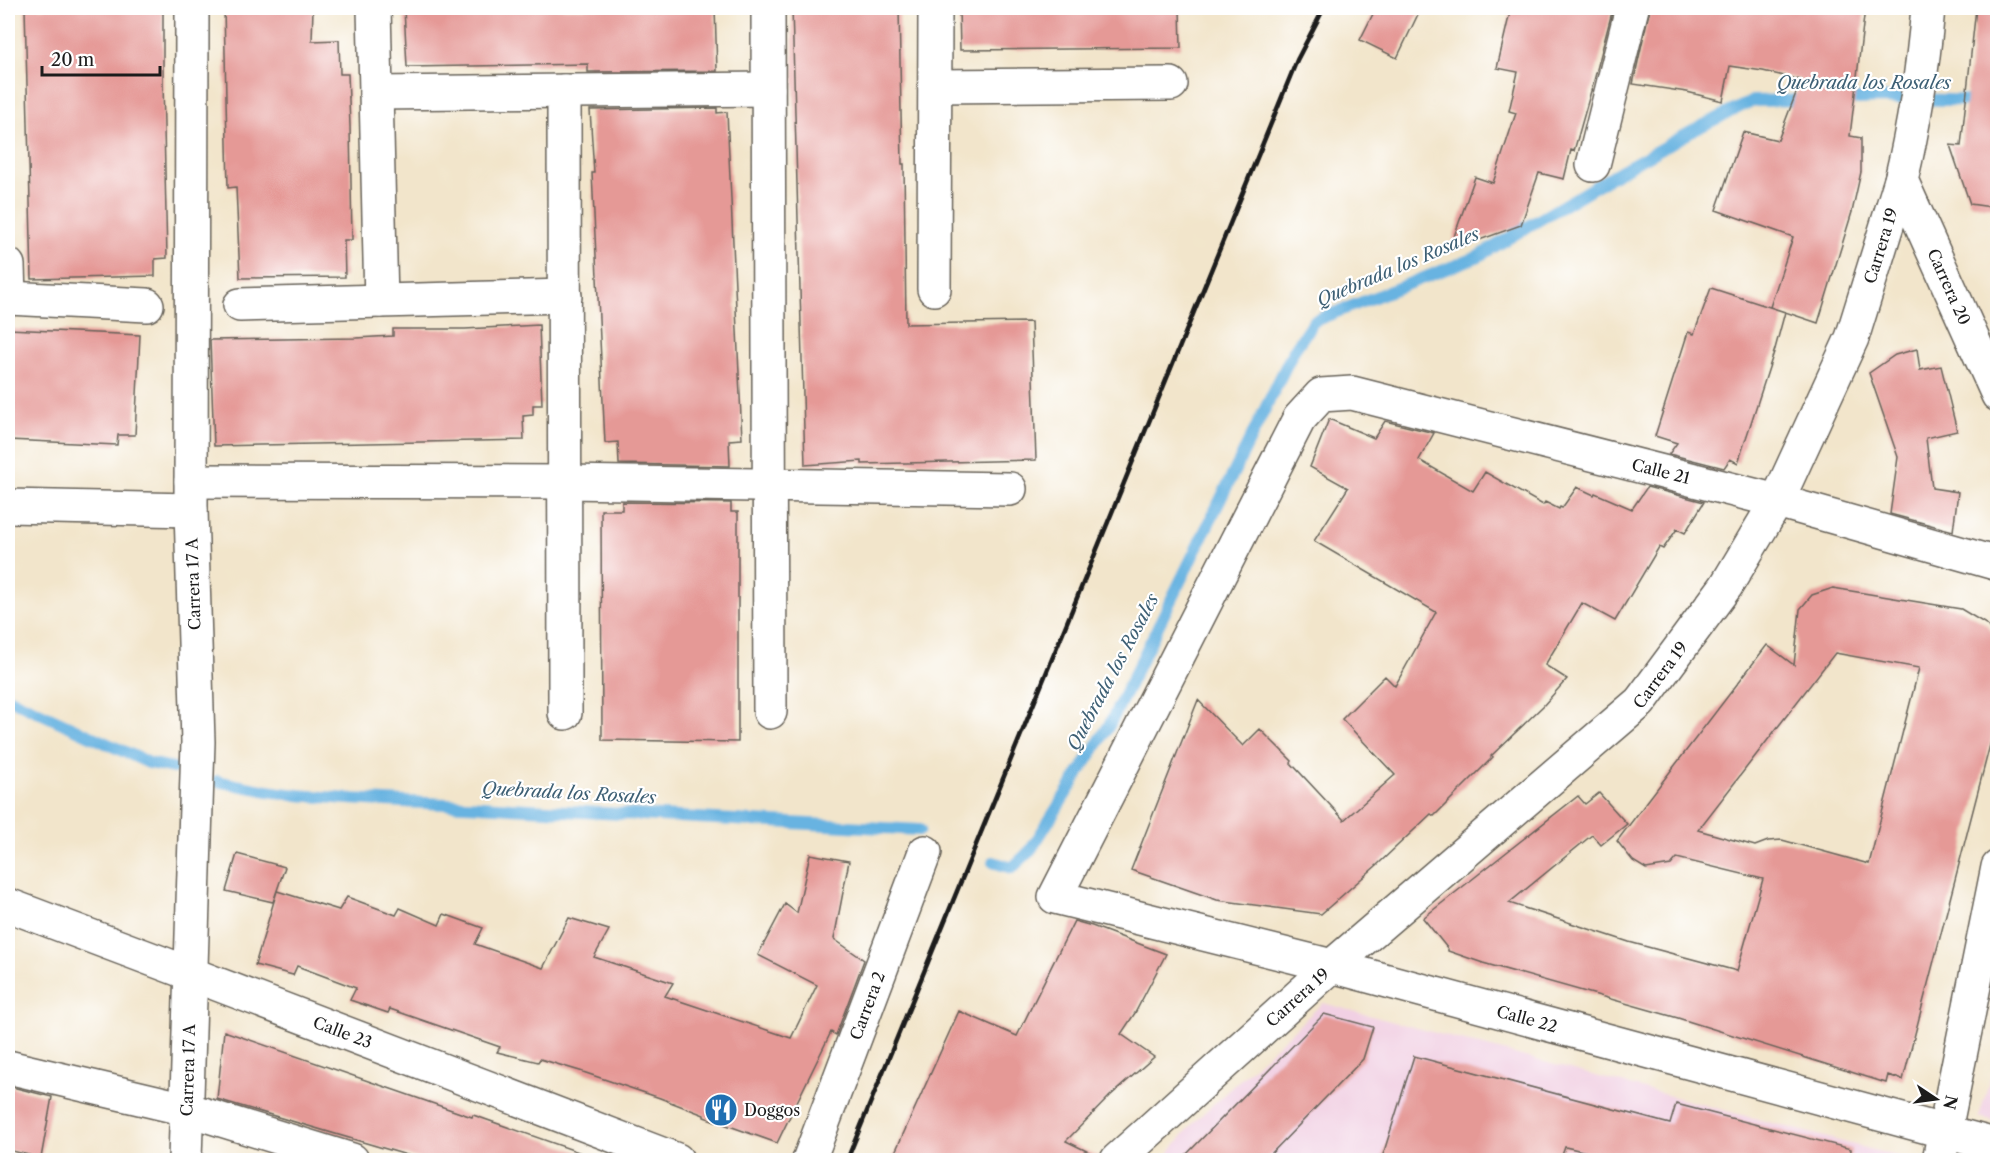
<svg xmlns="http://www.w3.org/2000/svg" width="2005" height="1168" viewBox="0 0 2005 1168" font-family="'Libre Caslon Text',serif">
	<rect width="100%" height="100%" fill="#fff"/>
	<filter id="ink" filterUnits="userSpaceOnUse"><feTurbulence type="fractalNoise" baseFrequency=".0167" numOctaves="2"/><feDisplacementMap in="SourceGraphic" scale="12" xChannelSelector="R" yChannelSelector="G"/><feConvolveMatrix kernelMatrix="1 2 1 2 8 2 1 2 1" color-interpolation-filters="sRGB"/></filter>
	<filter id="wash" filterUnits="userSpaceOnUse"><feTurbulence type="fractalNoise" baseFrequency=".008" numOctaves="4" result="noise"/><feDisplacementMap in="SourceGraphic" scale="24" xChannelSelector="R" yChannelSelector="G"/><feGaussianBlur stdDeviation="1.35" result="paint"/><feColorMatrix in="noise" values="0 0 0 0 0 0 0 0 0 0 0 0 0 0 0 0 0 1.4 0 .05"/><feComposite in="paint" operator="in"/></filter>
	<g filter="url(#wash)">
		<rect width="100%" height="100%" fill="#f2e5cb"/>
		<!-- built -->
		<path fill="#f1d0e3" d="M1323 1003 1903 1158 1902 1160H1163L1194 1122Z
			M1997 1056 1998 1121H1997L1979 1117Z"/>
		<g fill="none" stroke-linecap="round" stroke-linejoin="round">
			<!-- stream -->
			<path stroke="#68b3e1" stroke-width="12" d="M1839 100 1877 98 1981 101
				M8 698 149 763 173 768
				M217 781C241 786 265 791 289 794 363 802 436 802 510 808L920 830
				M993 862 1012 868 1030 851 1110 724 1294 350 1314 321 1479 256 1624 169 1700 127 1752 101 1810 100"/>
		</g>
		<g id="blocks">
			<!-- building -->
			<path fill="#e59996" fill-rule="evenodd" d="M25 8H163V83L167 258 155 259V276L32 279Z
				M224 8H313L312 41 339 40 340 74H348L350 126 352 240H344L345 277 240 278 236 187 228 188Z
				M404 8H715L717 71 588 72V64L407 67Z
				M792 8H899L902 164H904L906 324 1031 322 1036 460 862 464V461L805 465Z
				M959 8H1180L1181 48 960 50Z
				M1376 8H1421L1397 58 1360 40Z
				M1511 8H1613L1595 77 1574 151 1571 150 1564 179 1539 173 1521 225 1449 251 1475 177 1493 183 1516 113 1509 111 1518 72 1497 68Z
				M1650 8H1865L1850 136 1861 138V172L1852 212 1818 323 1770 307 1793 237 1716 210 1743 132 1778 140 1801 80 1763 71 1730 66 1723 101 1687 92 1633 84Z
				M1976 8H1998V208L1970 204 1950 145 1961 146Z
				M717 108V113L727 112 742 439 729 440 730 466 619 464 618 442 605 443 592 173H594L590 110Z
				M1711 288 1785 312 1775 349 1738 463 1730 459 1724 468 1669 454 1677 443 1655 436 1688 332 1694 334Z
				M539 325 542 405H533V415L523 416 524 440 214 446 210 340 356 338 393 336V329H465Z
				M8 329 140 335 135 435H118L117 445 9 440 10 430H8Z
				M1917 349 1920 370 1941 366 1957 431 1926 438 1932 488 1958 492 1953 531 1890 514 1898 457 1869 373 1895 355Z
				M1329 419 1374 438 1385 421 1434 433 1419 460 1473 491 1485 472 1543 505 1545 502 1559 509 1560 507 1562 508 1577 487 1594 495 1595 493 1632 509 1647 487 1704 502 1685 533 1677 529 1663 549 1659 547 1615 621 1582 603 1545 665 1567 679 1543 706 1491 756 1493 757 1434 816 1431 814 1377 865 1321 914 1217 900 1131 870 1198 700 1243 746 1260 729 1292 761 1291 763 1344 820 1395 775 1342 719 1385 676 1395 686 1436 612 1314 541 1348 488 1310 467Z
				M622 502 731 503V512H738V742L602 740 601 510H622Z
				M1833 588 1961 609 1986 624 1998 639V714L1903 1080 1888 1075 1886 1083 1678 1018 1483 963 1448 951V949L1423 918 1578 796 1585 804 1599 793 1627 824 1601 845 1592 835 1509 903 1629 942 1737 971 1763 879 1677 858 1671 865 1646 869 1633 861 1617 841 1767 645 1794 665 1800 609 1812 595ZM1835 653 1919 668 1869 864 1782 840 1768 841 1755 846 1698 830Z
				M237 854 285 867 273 902 226 891Z
				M810 854 849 861 834 939 864 960 836 1035 831 1032 777 1143 704 1117V1115L660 1098 580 1071 540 1059 538 1062 497 1052 500 1047 390 1009 388 1013 350 1000 356 988 297 966 293 975 255 965 277 891 339 910 347 897 396 915 400 908 439 925 444 914 483 928 475 944 543 968 569 918 609 930 594 957 673 983 665 996 791 1038 817 985 758 955 785 904 797 913Z
				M1074 921 1092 926 1166 954 1135 1013 1121 1034 1154 1057 1110 1096 1066 1141 1099 1157V1161H891L959 1011 1017 1036Z
				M1324 1014 1373 1027 1363 1059 1264 1161H1180Z
				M224 1031 472 1117 473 1115 590 1156V1161H427L217 1099Z
				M1414 1056 1670 1124 1676 1104 1851 1149 1850 1161H1688L1661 1154 1659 1161H1626L1565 1147 1560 1161H1381Z
				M8 1086 52 1097 41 1158 8 1150Z"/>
		</g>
	</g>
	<g filter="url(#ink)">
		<use href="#blocks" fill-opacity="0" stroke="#676259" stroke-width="1.5"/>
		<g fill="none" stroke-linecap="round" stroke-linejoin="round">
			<defs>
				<g id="minor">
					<path d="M374 8 381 301"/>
					<path d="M768 8 770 712"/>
					<path d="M935 86 1171 84"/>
					<path d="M564 91 565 713"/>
					<path d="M376 93 768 89"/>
					<path d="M1593 165 1632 8"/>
					<path id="s1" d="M1901 180 1998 395"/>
					<path d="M8 265 9 298"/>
					<path d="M934 289 935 8"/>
					<path d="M8 298 147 305"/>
					<path d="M240 305 565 296"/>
					<path d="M191 481 565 482 1010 489"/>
					<path d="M8 506 191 510"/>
					<path id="s2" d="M1998 564 1777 501 1352 393 1321 395 1299 419 1055 897 1332 966 1998 1146"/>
					<path id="s3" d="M8 905 191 974 677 1160"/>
					<path d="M8 1067 186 1109 352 1160"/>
					<path id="s4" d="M185 1160 198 742 191 510 192 8"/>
					<path id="s5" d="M809 1160 925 852"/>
					<path d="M1939 1160 1998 867"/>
				</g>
				<g id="tertiary">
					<path id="s6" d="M1117 1160 1332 966 1640 702 1726 586 1777 501 1852 338 1901 180C1915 122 1923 66 1928 8"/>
				</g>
			</defs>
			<!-- minor casing -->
			<use href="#minor" stroke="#676259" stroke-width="36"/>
			<!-- tertiary casing -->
			<use href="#tertiary" stroke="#676259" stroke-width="36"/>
			<!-- minor -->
			<use href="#minor" stroke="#fff" stroke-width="33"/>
			<!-- tertiary -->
			<use href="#tertiary" stroke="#fff" stroke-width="33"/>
			<!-- rail -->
			<path stroke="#1c1c1c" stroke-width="4.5" d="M847 1160 1297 60 1324 8"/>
		</g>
	</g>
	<!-- icons -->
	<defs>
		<symbol id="restaurant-disc" viewBox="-11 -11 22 22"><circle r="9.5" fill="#1f6fb2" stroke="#fff"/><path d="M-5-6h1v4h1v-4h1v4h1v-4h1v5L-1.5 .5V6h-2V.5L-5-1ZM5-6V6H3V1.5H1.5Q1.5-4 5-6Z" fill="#fff"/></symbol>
	</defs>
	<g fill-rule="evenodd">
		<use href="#restaurant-disc" x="702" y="1091" width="38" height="38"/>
	</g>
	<g text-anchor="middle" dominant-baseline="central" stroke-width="4.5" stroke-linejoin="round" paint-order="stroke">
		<!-- street labels -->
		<g font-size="16" fill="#1c1c1c" stroke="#fff">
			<text stroke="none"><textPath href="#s6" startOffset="1215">Carrera 19</textPath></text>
			<text stroke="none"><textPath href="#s1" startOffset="117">Carrera 20</textPath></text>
			<text transform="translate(1661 471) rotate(14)">Calle 21</text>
			<text transform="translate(193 584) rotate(-92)">Carrera 17 A</text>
			<text stroke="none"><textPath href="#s6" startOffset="729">Carrera 19</textPath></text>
			<text stroke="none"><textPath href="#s6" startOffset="243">Carrera 19</textPath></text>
			<text stroke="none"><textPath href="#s5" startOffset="165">Carrera 2</textPath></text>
			<text stroke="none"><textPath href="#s2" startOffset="1756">Calle 22</textPath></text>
			<text stroke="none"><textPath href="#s3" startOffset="358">Calle 23</textPath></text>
			<text stroke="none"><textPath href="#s4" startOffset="90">Carrera 17 A</textPath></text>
		</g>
		<!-- poi labels -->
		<g font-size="16" fill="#1c1c1c" stroke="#fff" text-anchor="start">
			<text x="744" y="1110">Doggos</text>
		</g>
		<!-- water labels -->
		<g font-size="18" font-style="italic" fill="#3e6075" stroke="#fff">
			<text x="1864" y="83">Quebrada los Rosales</text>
			<text transform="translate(1398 267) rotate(-23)">Quebrada los Rosales</text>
			<text transform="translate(1113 672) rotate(-62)">Quebrada los Rosales</text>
			<text transform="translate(569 793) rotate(3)">Quebrada los Rosales</text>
		</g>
	</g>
	<!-- margin -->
	<rect width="2005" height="1168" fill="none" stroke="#fff" stroke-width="30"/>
	<!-- north arrow -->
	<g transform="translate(1936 1099) rotate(103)" stroke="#ffffff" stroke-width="4.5" paint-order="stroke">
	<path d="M0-4.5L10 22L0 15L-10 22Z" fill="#1c1c1c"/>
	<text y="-9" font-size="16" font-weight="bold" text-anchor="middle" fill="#1c1c1c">N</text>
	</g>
	<!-- scale -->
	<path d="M42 66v9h118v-9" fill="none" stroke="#1c1c1c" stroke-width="3"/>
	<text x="51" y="66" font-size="18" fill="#1c1c1c" stroke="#ffffff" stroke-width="4.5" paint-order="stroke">20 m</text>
</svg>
